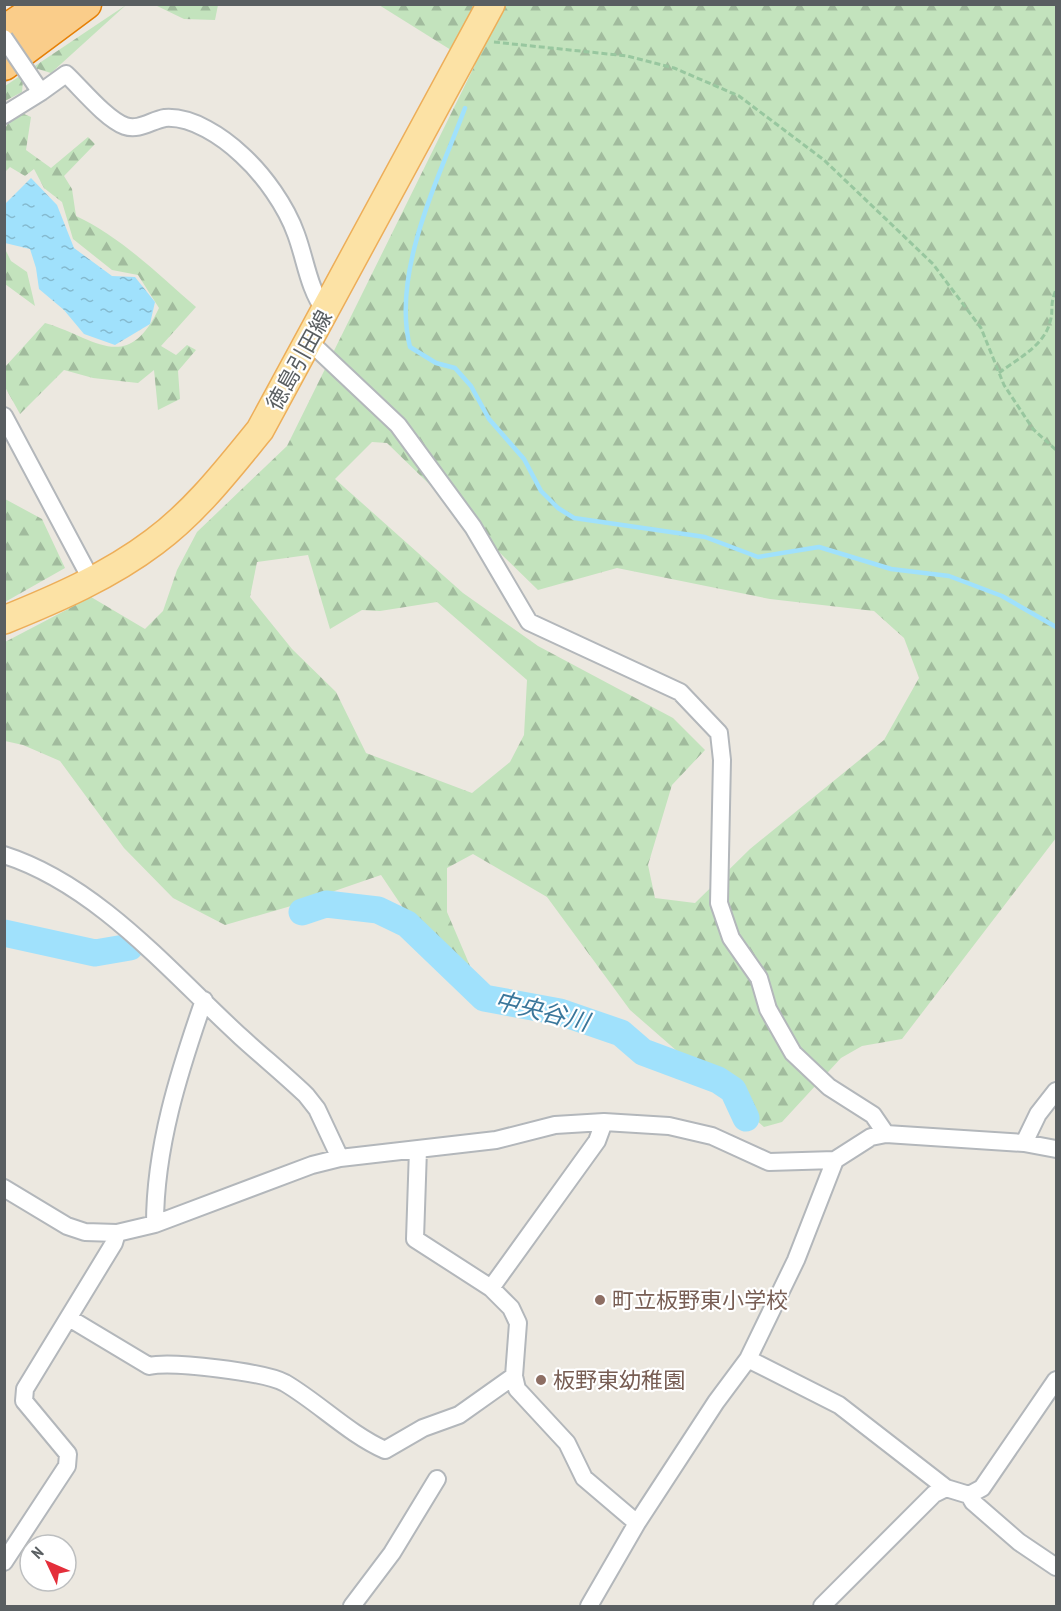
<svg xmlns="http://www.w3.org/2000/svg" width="1061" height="1611" viewBox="0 0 1061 1611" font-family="'PT Sans Narrow','Noto Sans JP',sans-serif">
	<defs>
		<pattern id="forest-firs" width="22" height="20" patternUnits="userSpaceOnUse" patternTransform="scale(1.5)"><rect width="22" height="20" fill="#c3e3bd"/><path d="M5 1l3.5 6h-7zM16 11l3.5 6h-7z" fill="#a1bb9d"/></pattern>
		<pattern id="water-ripples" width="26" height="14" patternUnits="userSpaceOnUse" patternTransform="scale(1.5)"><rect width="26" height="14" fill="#a0e1fc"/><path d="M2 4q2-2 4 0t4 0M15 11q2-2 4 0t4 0" fill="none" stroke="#85bacf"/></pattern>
	</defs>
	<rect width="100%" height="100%" fill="#ece8e0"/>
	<!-- forest -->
	<path fill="url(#forest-firs)" fill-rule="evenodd" d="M126 5 51 73 38 69 23 81 22 92 5 101V86Z
		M155 5H218L215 20 184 19Z
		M379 5H1056V838L902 1039 862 1046 841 1058 782 1122 764 1127 630 1010 547 897 473 854 447 868V912L470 966 448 975 381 875 291 906 225 925 173 898 124 848 60 761 23 745 5 741V642L91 597 145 629 163 611 177 570 197 532 287 446 475 65ZM372 442 387 443 538 590 617 568 770 599 874 611 904 638 919 678 884 740 750 849 695 903 655 898 648 865 672 785 705 750 673 718 538 646 463 593 335 479ZM308 555 330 629 362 610 380 611 437 602 527 680 524 735 510 762 472 793 366 753 336 692 292 649 250 597 257 562Z
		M24 114 31 117 26 150 51 168 88 137 95 144 64 176 72 189 76 216C121 237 159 275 196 307L161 346 176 355 187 345 196 350 178 371 180 399 158 410 154 370 138 383 93 378 64 370 20 414 5 387V367L45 323C94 337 127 376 159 308L138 275 112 270 73 239 62 202 44 188 34 169 25 176 10 167 5 172V129L11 117Z
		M5 249 11 261 27 272 35 306 5 284Z
		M5 499 42 519 65 568 5 602Z"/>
	<!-- water -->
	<path fill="url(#water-ripples)" d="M31 178 57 205 74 248 112 276 135 277 155 302 150 324 115 345 84 334 64 310 39 289 36 268 30 249 5 243V204Z"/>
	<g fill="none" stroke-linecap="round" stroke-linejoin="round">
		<!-- stream -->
		<path stroke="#a0e1fc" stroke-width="4.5" d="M465 108C439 178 391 272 410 347L436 363 455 368 471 386 489 419 524 459 541 491 558 508 574 518 705 537 758 557 819 547 891 569 949 576 1002 596 1056 627"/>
		<!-- river -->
		<path stroke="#a0e1fc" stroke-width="27" d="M302 912 326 904 378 910 407 924 484 998 560 1012 621 1033 643 1052 718 1080 733 1090 746 1118
			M4 933 95 953 130 947"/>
		<defs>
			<path id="minor" d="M36 85 41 92 66 74C81 88 106 119 125 126 139 131 152 120 165 118 192 116 223 137 242 155 264 175 286 206 296 234 306 261 308 287 325 311
				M4 115 41 92
				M310 342 398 425 473 527 529 622 680 692 719 733 722 760 719 903 731 938 759 978 768 1009 793 1053 829 1087 873 1115 886 1134 1024 1143 1056 1149
				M4 416 92 581
				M4 855C98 885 171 973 241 1037 263 1057 285 1075 306 1095L317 1109 340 1158
				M1024 1143 1038 1114 1056 1091
				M418 1149 415 1239 491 1288 597 1141 604 1122
				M4 1188 67 1226 85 1232 117 1233 155 1224 312 1165 340 1158 496 1140 555 1125 604 1122 669 1126 712 1136 769 1162 835 1160
				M155 1224C155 1147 179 1072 204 1000
				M491 1288 511 1308 518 1323 514 1376 517 1389 567 1443 584 1478 637 1523
				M69 1318 149 1366C172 1361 265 1372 285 1383 319 1403 349 1434 385 1450L423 1428 459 1415 514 1376
				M748 1359 839 1405 946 1488 969 1495 973 1502 1019 1542 1056 1567
				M969 1495 982 1488 1056 1380
				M4 1562 67 1466 68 1454 24 1401 25 1389 114 1243 117 1233
				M352 1606 392 1553 437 1479
				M589 1606 637 1523 716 1402 748 1359 796 1260 835 1160 871 1137 886 1134
				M822 1606 934 1494 946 1488"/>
			<path id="primary" d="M4 620C56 599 109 576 154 542 196 511 228 469 260 430L491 4"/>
			<path id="motorway" d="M4 31 44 4
				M4 65 86 4"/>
		</defs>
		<!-- minor casing -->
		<use href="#minor" stroke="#b3b7bb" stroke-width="20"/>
		<!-- primary casing -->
		<use href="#primary" stroke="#edae59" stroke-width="30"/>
		<!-- motorway casing -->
		<use href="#motorway" stroke="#e68006" stroke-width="33"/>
		<!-- path -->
		<path stroke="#98c79f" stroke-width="3" stroke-dasharray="6 3" stroke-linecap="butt" d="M494 42 627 56 674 68 739 96 824 160 933 264 981 328 1004 385 1033 429 1056 450
			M999 373C1017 359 1044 346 1050 322 1054 310 1049 306 1056 290"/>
		<!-- minor -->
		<use href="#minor" stroke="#fff" stroke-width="16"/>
		<!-- primary -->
		<use href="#primary" stroke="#fce2a5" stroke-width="27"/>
		<!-- motorway -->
		<use href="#motorway" stroke="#facd8a" stroke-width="30"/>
		<defs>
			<path id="minor-bridge" d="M4 38 36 85"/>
		</defs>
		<!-- minor-bridge casing -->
		<use href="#minor-bridge" stroke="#b3b7bb" stroke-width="20" stroke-linecap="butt"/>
		<!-- minor-bridge -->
		<use href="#minor-bridge" stroke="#fff" stroke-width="16"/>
	</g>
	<!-- markers -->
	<g fill="#8d6e63" stroke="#fff" stroke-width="2">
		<circle cx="600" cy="1300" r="6"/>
		<circle cx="541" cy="1380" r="6"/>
	</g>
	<g text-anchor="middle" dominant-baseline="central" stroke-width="4.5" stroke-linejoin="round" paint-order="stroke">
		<!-- street labels -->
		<g font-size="22" fill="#595e61" stroke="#fff">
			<text transform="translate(299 360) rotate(-61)">徳島引田線</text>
		</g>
		<!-- education labels -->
		<g font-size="22" fill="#785e54" stroke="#fff" text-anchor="start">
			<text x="612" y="1300">町立板野東小学校</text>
			<text x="553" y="1380">板野東幼稚園</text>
		</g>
		<!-- water labels -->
		<g font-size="24" font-style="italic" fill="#3a779b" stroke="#fff">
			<text transform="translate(542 1011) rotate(14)">中央谷川</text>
		</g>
	</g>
	<!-- border -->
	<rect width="1061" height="1611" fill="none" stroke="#595e61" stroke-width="12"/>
	<!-- north arrow -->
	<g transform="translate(48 1563) rotate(314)"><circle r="28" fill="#ffffff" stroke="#bdbfc0" stroke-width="1.5"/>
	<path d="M0-4.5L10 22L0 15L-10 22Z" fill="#e42f3b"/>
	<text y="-9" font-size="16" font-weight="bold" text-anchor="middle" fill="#595e61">N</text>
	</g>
</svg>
